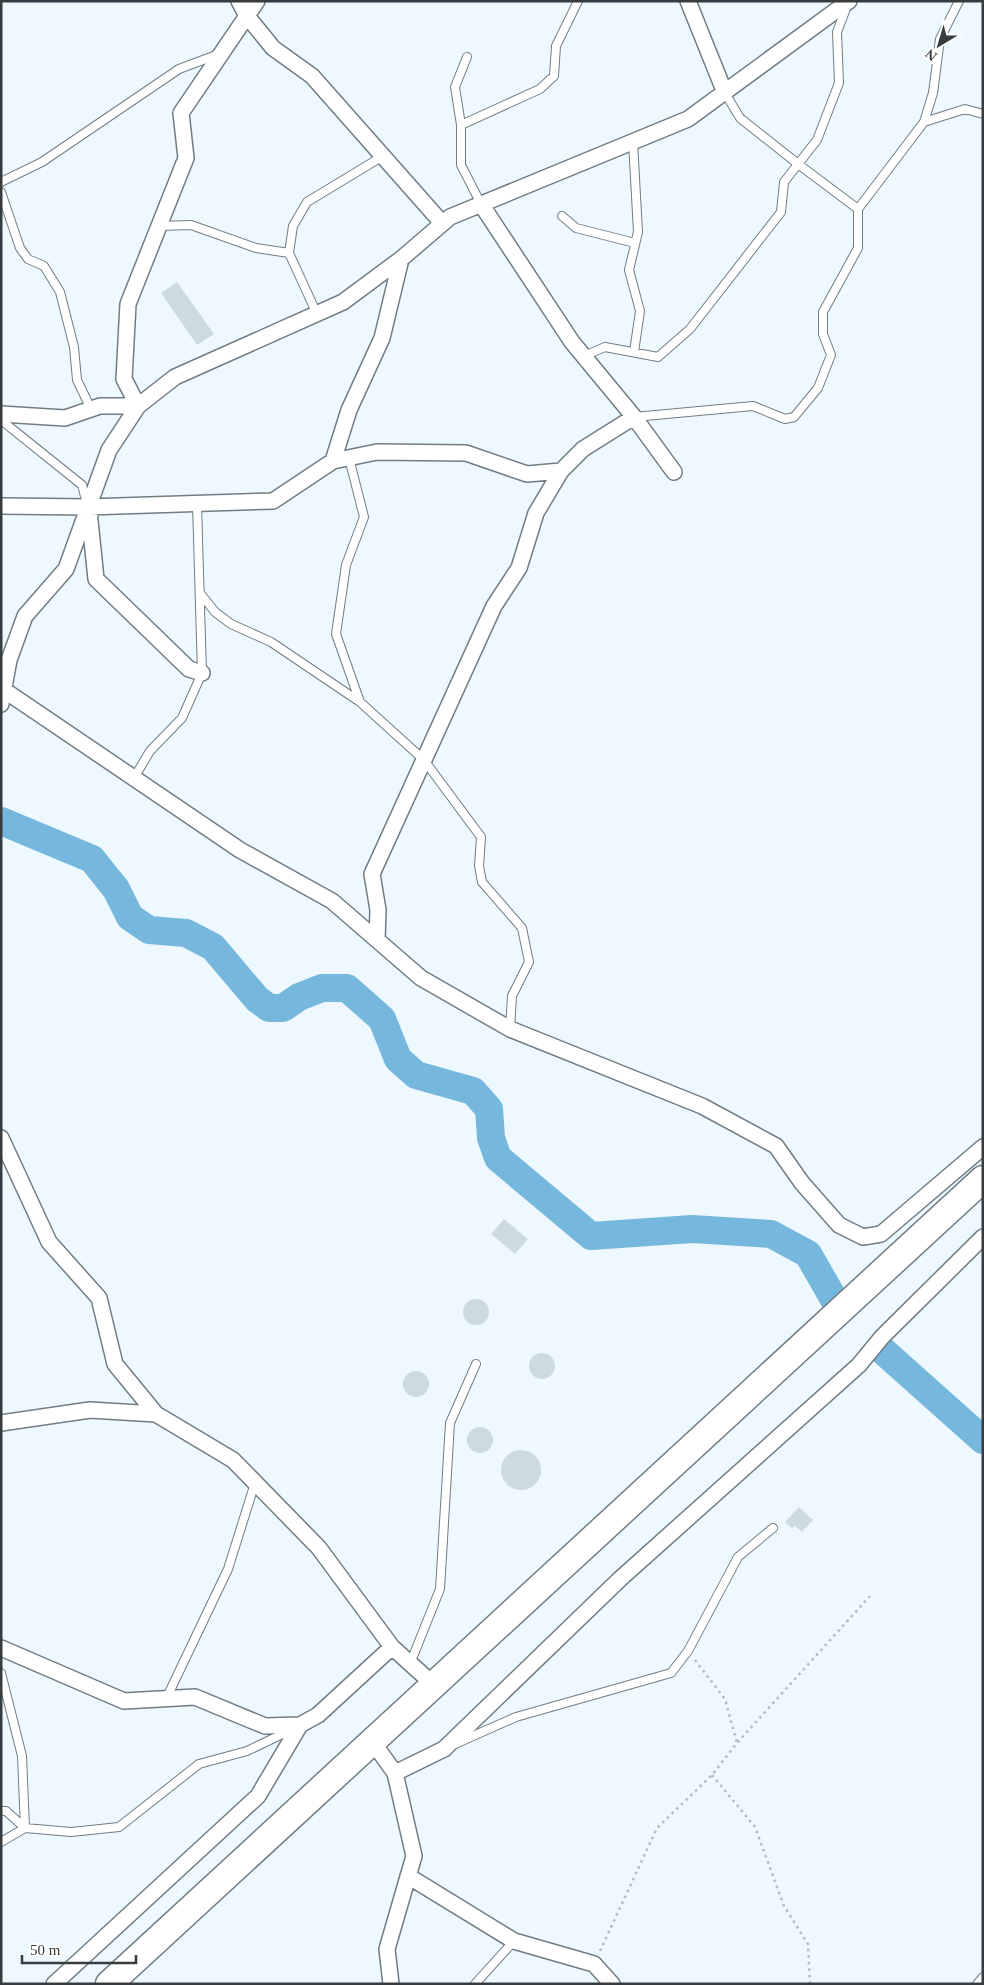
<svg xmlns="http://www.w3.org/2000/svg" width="984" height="1985" viewBox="0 0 984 1985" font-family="'Times New Roman',serif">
	<rect width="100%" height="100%" fill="#eef8ff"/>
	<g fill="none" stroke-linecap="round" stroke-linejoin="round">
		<!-- river -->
		<path stroke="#76b7de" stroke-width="28" d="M1 821 92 859 116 889 130 917 149 930 186 933 213 947 257 999 269 1008H283L299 997 322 988H347L382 1019 398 1059 416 1075 473 1091 489 1109 491 1138 498 1158 591 1236 692 1229 771 1234 808 1254 835 1301
			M882 1350 983 1440"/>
	</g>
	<!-- building -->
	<path fill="#cedae2" d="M177 282 214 334 197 345 161 293Z
		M504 1219 528 1239 515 1254 491 1234Z
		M463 1312a13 13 0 1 1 26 0a13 13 0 1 1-26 0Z
		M529 1366a13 13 0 1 1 26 0a13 13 0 1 1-26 0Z
		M403 1384a13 13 0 1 1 26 0a13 13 0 1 1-26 0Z
		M467 1440a13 13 0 1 1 26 0a13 13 0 1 1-26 0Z
		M501 1470a20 20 0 1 1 40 0a20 20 0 1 1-40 0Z
		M799 1507 813 1520 802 1532 795 1526 792 1528 785 1522Z"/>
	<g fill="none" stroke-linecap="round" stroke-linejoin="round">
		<defs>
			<path id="service" d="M467 57 455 87 461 125V165L481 204
				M725 93 740 118 798 164 858 209
				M924 122 933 93 940 39 959 1
				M461 125 540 89 554 76 556 46 578 1
				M633 142 638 232 629 270 640 311 634 352
				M1 182 42 162 179 69 219 54
				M1 192 20 248 28 259 44 266 60 292 74 347 77 380 91 409
				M562 216 576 228 635 243
				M159 226 191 225 256 248 289 253
				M317 314 289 253 293 226 307 202 383 156
				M584 356 605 347 658 357 690 329 781 212 784 182 817 140 839 83 837 32 847 6
				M634 417 753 406 785 419 794 417 818 388 831 355 823 334V312L858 248V209L924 122 965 109 983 114
				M1 420 82 485 87 504
				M349 458 364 517 346 565 336 634 360 702
				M200 593 215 612 231 624 271 642 360 702 424 760 481 837 479 866 482 882 522 928 529 962 512 996 510 1029
				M134 778 150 751 182 718 202 673 197 504
				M410 1664 440 1589 450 1423 476 1364
				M1 1673 22 1756 25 1828
				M166 1699 228 1569 255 1483
				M455 1744 516 1717 671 1673 688 1651 738 1557 773 1528
				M1 1811H6L25 1828
				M1 1842 25 1828 71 1832 119 1827 199 1764 247 1751 293 1729
				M475 1984 514 1941
				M977 1984 983 1977"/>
			<path id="minor" d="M239 1 247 16 273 48 312 76 442 223
				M688 1 725 93
				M481 204 572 342 634 417 674 472
				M1 414 65 418 100 406H138L124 379 128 304 186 158 181 113 257 1
				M333 461 349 410 382 338 401 259
				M1 506 88 507 273 501 333 461 377 452 466 453 527 474 561 471
				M89 511 96 579 189 669 202 673
				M1 688 240 850 332 901 421 978 510 1029 702 1106 776 1146 802 1183 839 1225 863 1237 881 1234 983 1147
				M1 704 9 660 25 616 66 569 109 450 138 406 175 377 343 302 401 259 450 217 688 119 849 1
				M377 940 378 910 372 874 494 606 519 568 536 513 561 471 583 449 634 417
				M1 1138 49 1242 99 1298 115 1364 156 1414 233 1460 319 1548 392 1647 434 1685
				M1 1423 90 1410 156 1414
				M1 1648 124 1701 195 1697 265 1726 300 1725
				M372 1741 395 1773 414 1856 387 1949 391 1984
				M395 1773 444 1749 620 1579 859 1365 882 1337 983 1237
				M408 1876 514 1941 594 1964 612 1984
				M54 1984 258 1796 300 1725 318 1715 392 1647"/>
			<path id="trunk" d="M109 1984 983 1179"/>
		</defs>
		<!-- service casing -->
		<use href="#service" stroke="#717d84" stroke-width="10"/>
		<!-- minor casing -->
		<use href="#minor" stroke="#717d84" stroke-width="18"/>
		<!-- trunk casing -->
		<use href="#trunk" stroke="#717d84" stroke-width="29"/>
		<!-- path -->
		<path stroke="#b3bbc1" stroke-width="2.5" stroke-dasharray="2.5 4" stroke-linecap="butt" d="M695 1660 725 1699 737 1743
			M712 1775 755 1827 784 1906 808 1944 810 1984
			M600 1951 657 1828 712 1775 737 1743 870 1596"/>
		<!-- service -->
		<use href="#service" stroke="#fff" stroke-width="8"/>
		<!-- minor -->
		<use href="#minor" stroke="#fff" stroke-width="15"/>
		<!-- trunk -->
		<use href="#trunk" stroke="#fff" stroke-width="26"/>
	</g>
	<!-- border -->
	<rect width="984" height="1985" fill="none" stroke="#373c3f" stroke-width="5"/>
	<!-- north arrow -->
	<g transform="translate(939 45) rotate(218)" stroke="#ffffff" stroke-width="4" paint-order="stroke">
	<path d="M0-4L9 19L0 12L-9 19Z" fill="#373c3f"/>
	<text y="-8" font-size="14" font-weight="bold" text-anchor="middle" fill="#373c3f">N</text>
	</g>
	<!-- scale -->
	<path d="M22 1955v8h114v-8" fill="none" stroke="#373c3f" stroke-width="2.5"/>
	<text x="30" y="1955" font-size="15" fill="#373c3f" stroke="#ffffff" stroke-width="4" paint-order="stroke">50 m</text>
</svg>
